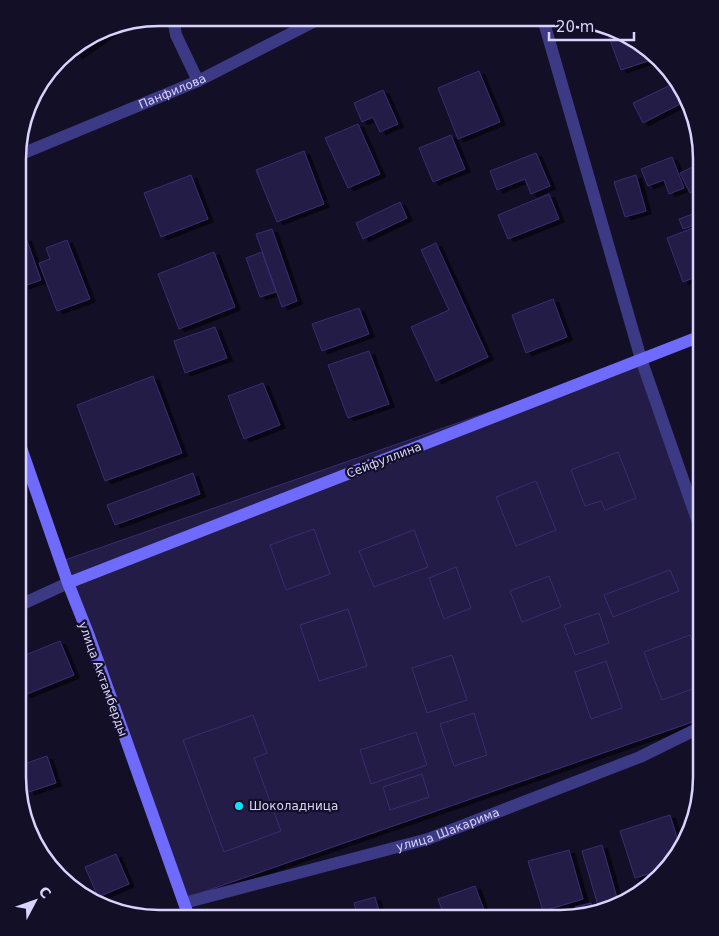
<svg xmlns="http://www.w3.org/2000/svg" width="719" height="936" viewBox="0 0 719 936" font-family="'DejaVu Sans',sans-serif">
	<defs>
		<filter id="shadow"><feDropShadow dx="5.5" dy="3" stdDeviation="0" flood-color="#0009"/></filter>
	</defs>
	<rect width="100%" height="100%" fill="#130f26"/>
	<!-- building -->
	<path fill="#241b47" stroke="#3b2d73" filter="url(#shadow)" d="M111 26 114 30 77 56 72 49Z
		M606 29 639 42 654 59 621 70Z
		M479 71 500 122 458 139 438 88Z
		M675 83 687 96 688 100 643 123 633 103Z
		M383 90 398 124 380 132 373 117 362 122 354 103Z
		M358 124 380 174 348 188 325 138Z
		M451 135 465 169 433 182 419 148Z
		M304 151 324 204 277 222 256 170Z
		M536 153 550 186 531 194 525 179 497 190 490 171Z
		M672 157 684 188 669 194 664 180 648 186 641 169Z
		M701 163V187L690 193 680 173Z
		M191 175 208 219 161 237 144 193Z
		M636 175 646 211 625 217 614 182Z
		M549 194 559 219 508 239 498 215Z
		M400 202 407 218 363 239 356 223Z
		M701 211V223L683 229 679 219Z
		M701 225V275L683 282 667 238Z
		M272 229 297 301 282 307 256 234Z
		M26 238 41 280 24 286 19 270V241Z
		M67 240 90 299 57 311 39 263 50 259 46 248Z
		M436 243 488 357 436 381 411 327 449 310 421 250Z
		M214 252 235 307 179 329 158 274Z
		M262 252 276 292 260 297 246 258Z
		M553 299 567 337 526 353 512 315Z
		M359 308 369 334 322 351 312 324Z
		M215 327 227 358 185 373 174 341Z
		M369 351 389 404 348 418 328 365Z
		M641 359 701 531V719L183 899 65 560Z
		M153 376 182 453 105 481 77 405Z
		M263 383 280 425 244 439 228 396Z
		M618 452 636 498 605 510 601 501 585 506 571 470Z
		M193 473 200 494 115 525 107 505Z
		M536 481 556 530 516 546 496 497Z
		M314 529 330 574 286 590 270 545Z
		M414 530 428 567 374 587 359 551Z
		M456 567 471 608 444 619 429 578Z
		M670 570 679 591 613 617 604 595Z
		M549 576 561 607 522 622 510 591Z
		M348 609 367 666 319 681 300 625Z
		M599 613 609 643 575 655 564 625Z
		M690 635 701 664V686L662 700 644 652Z
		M60 641 74 675 25 695 18 677V658Z
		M452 655 467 700 427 713 412 668Z
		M606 661 622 708 591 719 575 672Z
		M474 713 487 755 454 766 440 724Z
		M253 715 267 753 254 758 281 831 224 852 183 740Z
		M416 732 427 765 371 784 360 750Z
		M47 756 56 783 29 792 21 765Z
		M422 774 429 797 390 810 383 787Z
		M670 815 680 847 678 855 661 870 635 878 620 831Z
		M602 845 619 905 599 909 582 851Z
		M569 850 583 899 543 911 528 861Z
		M116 854 129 884 98 897 85 867Z
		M475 886 487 918H445L438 899Z
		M375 897 381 918H358L354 903Z
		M591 903 593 911 577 914 575 907Z"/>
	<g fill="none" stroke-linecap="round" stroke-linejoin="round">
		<!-- lane -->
		<path stroke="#3d3a85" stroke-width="12" d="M173 18 176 35 198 81"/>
		<!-- street -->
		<g stroke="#3d3a85" stroke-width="12">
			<path d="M543 19 641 359 701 531"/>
			<path id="s1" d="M19 155 198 81 321 18"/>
			<path d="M18 606 68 583"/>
			<path id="s2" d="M184 903 428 839 640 757 701 727"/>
		</g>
		<!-- secondary -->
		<path stroke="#6f6bff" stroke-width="12" d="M18 439 68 583 89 636 189 917
			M68 583 701 336"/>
	</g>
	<!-- markers -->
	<circle fill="#00e5ff" stroke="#130f26" stroke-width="2" cx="239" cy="806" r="5"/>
	<g text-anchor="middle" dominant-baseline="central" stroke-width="4.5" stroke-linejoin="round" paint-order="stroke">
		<!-- street labels -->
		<g font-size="12" fill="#d9d4ff" stroke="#130f26">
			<text stroke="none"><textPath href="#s1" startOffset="166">Панфилова</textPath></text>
			<text transform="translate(384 460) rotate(-21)">Сейфуллина</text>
			<text transform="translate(103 679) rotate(70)">улица Актамберды</text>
			<text stroke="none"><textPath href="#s2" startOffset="274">улица Шакарима</textPath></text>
		</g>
		<!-- poi labels -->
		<g font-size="12" fill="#d9d4ff" stroke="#130f26" text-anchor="start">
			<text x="249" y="806">Шоколадница</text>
		</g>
	</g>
	<!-- crop -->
	<path d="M0 0H719V936H0ZM159 26H560A133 133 0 0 1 693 159V777A133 133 0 0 1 560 910H159A133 133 0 0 1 26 777V159A133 133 0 0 1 159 26Z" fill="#130f26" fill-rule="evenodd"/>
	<path fill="none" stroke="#d9d4ff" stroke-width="2.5" d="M159 26H560A133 133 0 0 1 693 159V777A133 133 0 0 1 560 910H159A133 133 0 0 1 26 777V159A133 133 0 0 1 159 26Z"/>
	<!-- north arrow -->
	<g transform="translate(35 901) rotate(49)" stroke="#130f26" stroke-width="4" paint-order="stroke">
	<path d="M0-4L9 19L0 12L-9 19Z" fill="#d9d4ff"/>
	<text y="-8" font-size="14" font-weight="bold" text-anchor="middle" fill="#d9d4ff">С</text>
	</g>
	<!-- scale -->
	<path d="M549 32v8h85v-8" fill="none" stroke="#d9d4ff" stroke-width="2.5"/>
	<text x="556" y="32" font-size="15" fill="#d9d4ff" stroke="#130f26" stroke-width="4" paint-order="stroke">20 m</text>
</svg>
